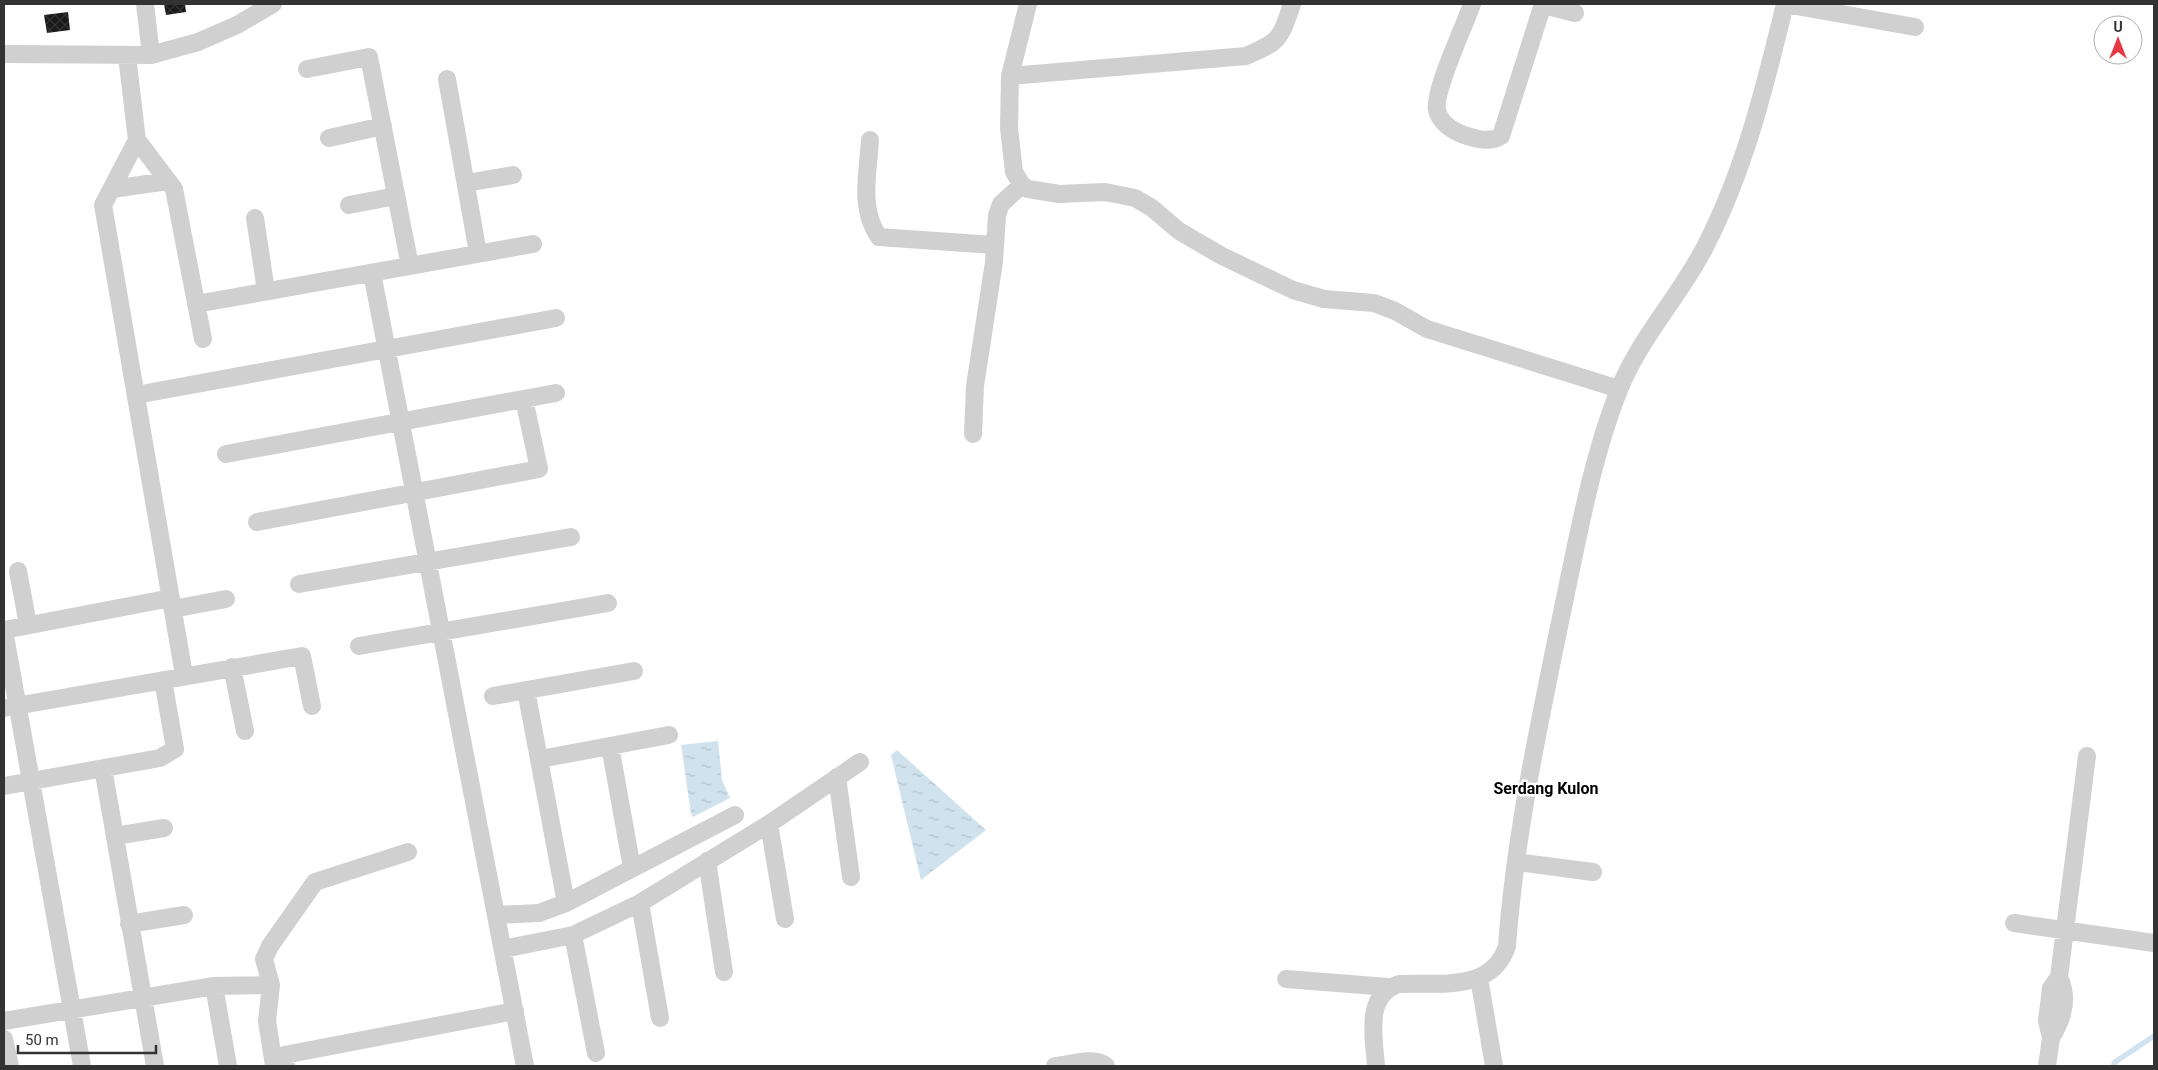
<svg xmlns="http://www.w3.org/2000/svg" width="2158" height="1070" viewBox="0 0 2158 1070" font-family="Roboto,sans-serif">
	<defs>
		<pattern id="water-ripples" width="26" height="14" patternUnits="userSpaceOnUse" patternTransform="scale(1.25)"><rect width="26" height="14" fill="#cfe2ee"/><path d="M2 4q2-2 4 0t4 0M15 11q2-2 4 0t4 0" fill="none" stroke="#b2c2cd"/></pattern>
		<pattern id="building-cross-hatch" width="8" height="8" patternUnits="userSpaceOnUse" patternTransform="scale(1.25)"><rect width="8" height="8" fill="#1a1a1a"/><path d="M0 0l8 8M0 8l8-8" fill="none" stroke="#333"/></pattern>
	</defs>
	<rect width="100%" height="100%" fill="#fff"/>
	<!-- water -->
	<path fill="url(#water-ripples)" d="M718 741 722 780 730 798 693 817 691 814 681 745Z
		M897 750 986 830 921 880 891 755Z"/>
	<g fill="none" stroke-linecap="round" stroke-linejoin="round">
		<!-- stream -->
		<path stroke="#cfe2ee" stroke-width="5.5" d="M2113 1066 2115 1062 2154 1036"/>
	</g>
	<!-- building -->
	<path fill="url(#building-cross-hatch)" d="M164 4H185L186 12 166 15Z
		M68 12 70 30 47 33 44 15Z"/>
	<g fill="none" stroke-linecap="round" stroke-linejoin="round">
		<!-- minor -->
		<path stroke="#d0d0d0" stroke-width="18" d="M145 4 151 55
			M1028 4 1010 76 1009 128 1014 172 1022 185 1028 189 1059 194 1105 192 1135 198 1152 208 1179 231 1222 256 1293 290 1324 299 1374 303 1395 311 1427 329 1619 389
			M1472 4C1465 25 1433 92 1437 110 1440 123 1453 131 1464 135 1476 139 1490 143 1501 136L1543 4
			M1785 4 1915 27
			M1543 5 1575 13
			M4 54 151 55 198 42 237 25 273 4
			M127 56 137 140 174 189 203 339
			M307 69 369 57 410 266
			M1010 76 1246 56C1281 41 1280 39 1292 4
			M447 79 478 253
			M329 138 383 126
			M137 140 103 205 184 675
			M870 140C868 173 859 209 879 237L994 245
			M466 183 513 175
			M112 189 168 181
			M349 205 396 196
			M255 218 266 291
			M372 273 525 1066
			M196 304 533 244
			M136 395 556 318
			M973 434 975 386 994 262 997 215 1001 204 1022 185
			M226 454 556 393
			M257 522 539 469 524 399
			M18 571 28 625
			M299 584 571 537
			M173 609 226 599
			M4 630 82 1066
			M4 630 171 598
			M359 646 608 603
			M232 667 245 731
			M526 690 566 903
			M493 696 634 671
			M4 708 302 656 312 706
			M610 746 632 868
			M540 759 669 735
			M103 768 155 1066
			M837 777 851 877
			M4 786 160 758 175 749 163 680
			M769 824 785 919
			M115 836 164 828
			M707 861 724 972
			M1516 862 1593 872
			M640 903 660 1018
			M496 915 539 913 566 903 735 815
			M2014 923 2154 943
			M129 924 184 915
			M573 935 596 1053
			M503 949 573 935 640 903 769 824 860 762
			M1479 978 1494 1066
			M1286 979 1388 987
			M214 986 228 1066
			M4 1021 214 986 271 985
			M2051 1038C2063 1019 2069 998 2059 977
			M4 1039 10 1066
			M274 1066 267 1021 271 985 264 959 270 946 315 882 408 852
			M286 1066 284 1055 515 1011
			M1055 1066C1069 1065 1095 1056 1106 1066
			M1376 1066C1374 1037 1364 995 1399 984 1438 982 1492 993 1507 946 1515 837 1538 729 1560 622 1576 547 1591 460 1619 390 1640 337 1681 295 1706 245 1745 169 1765 86 1785 4
			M2047 1066 2051 1038 2047 1021 2051 988 2059 977 2087 756"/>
	</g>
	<g text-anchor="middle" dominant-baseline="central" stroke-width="5" stroke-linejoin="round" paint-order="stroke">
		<!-- quarter labels -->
		<g font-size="16" font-weight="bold" fill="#000" stroke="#fff">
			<text x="1546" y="788">Serdang Kulon</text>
		</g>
	</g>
	<!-- border -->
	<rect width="2158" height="1070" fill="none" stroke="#333333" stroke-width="10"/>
	<!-- north arrow -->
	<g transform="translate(2118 40)"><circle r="24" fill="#ffffff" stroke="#adadad"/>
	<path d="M0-4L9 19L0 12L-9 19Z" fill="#e63946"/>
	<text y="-8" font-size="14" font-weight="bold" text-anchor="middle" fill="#333333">U</text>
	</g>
	<!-- scale -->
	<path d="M18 1045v8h138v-8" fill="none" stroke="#333333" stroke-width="2.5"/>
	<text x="25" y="1045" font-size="15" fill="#333333" stroke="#ffffff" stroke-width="4" paint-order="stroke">50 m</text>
</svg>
